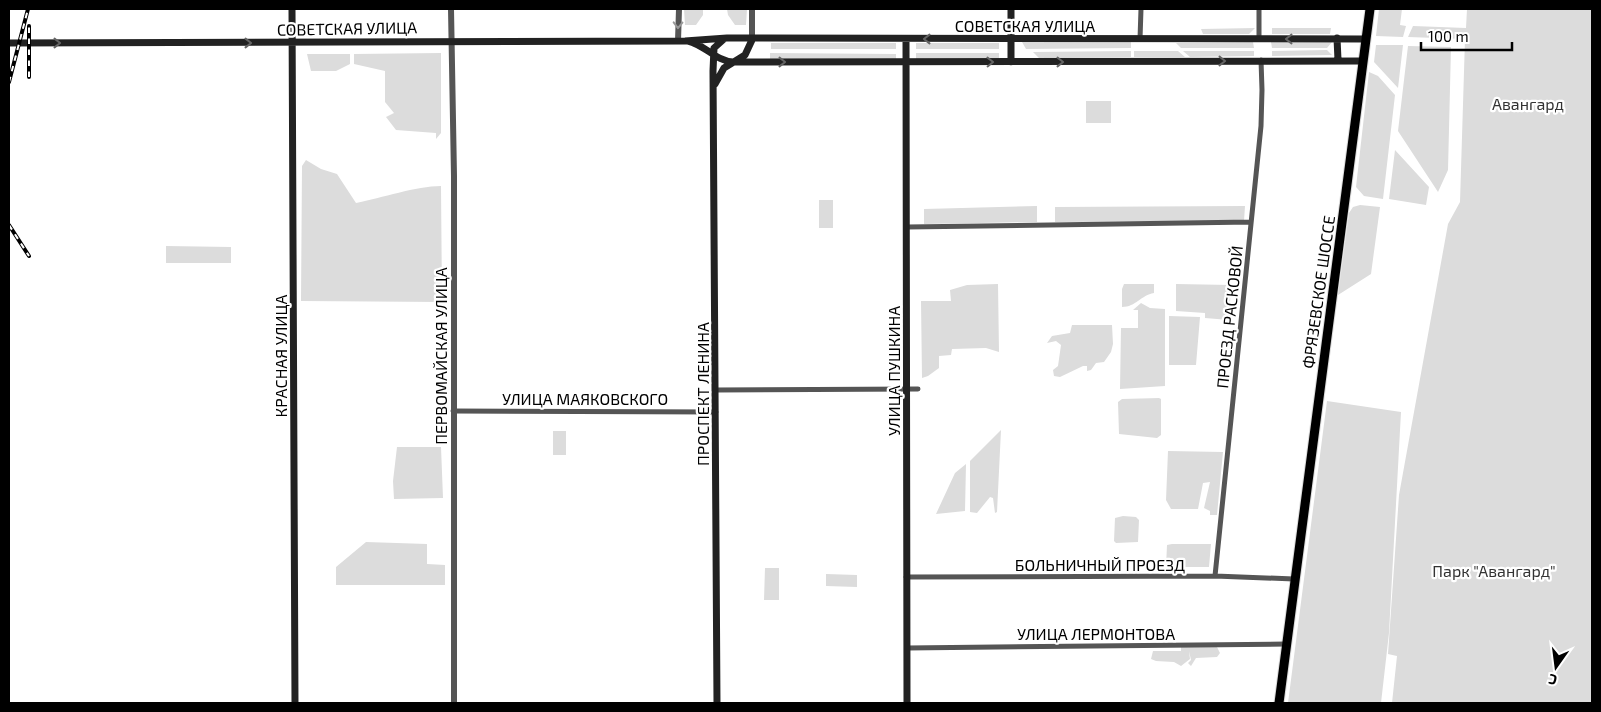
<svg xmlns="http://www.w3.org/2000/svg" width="1601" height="712" viewBox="0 0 1601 712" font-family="'Exo 2',sans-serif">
	<rect width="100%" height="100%" fill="#fff"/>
	<!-- green -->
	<path fill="#dcdcdc" d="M684 9H703V15L696 25H685Z
		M727 9H747L746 25H735L728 15Z
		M1379 9H1402L1400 25 1406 26 1403 37 1376 36Z
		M1467 9H1592V703H1392L1397 656 1388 654 1399 495 1448 224 1460 202 1465 39 1408 37 1413 26 1466 28Z
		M1255 28 1249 34H1203L1201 29Z
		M1272 28H1331L1330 34H1272Z
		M1022 42H1131V48L1026 49Z
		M1253 42 1254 48H1181L1176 43Z
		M1271 42H1332L1327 48H1272Z
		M771 43H896V49H771Z
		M916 43H999V49H916Z
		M1376 45H1403L1398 88 1374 62Z
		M1408 46 1451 47 1448 170 1438 192 1398 131Z
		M1327 50 1332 55 1272 56V51Z
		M1131 51V57L1039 58 1033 52Z
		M1134 51H1178L1185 57H1134Z
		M1183 51H1254V56L1190 57Z
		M441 53V133L436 139V133L396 130 386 117 394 113 385 102V71L354 64V54Z
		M770 53 896 54V59H770Z
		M916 53H999V58L916 59Z
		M307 54H350V64L336 71H311Z
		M1369 72 1378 76 1395 95 1383 199 1364 196 1356 187Z
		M1086 101H1111V123H1086Z
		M1395 150 1429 187 1426 205 1389 199Z
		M306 160 321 169 337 174 356 203C382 198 416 186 441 186L442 302 301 301 302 166Z
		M819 200H833V228H819Z
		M1360 205 1380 207 1371 274 1338 295 1349 213 1353 207Z
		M1037 206V222L924 224V209Z
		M1245 206 1244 221 1055 222V207Z
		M166 246 231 247V263H166Z
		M998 284 999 352 986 348 952 349 951 355 939 356V368L928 376 922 378 921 301H951L950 290 967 285Z
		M1124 284H1154V293C1141 295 1136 307 1122 307V289Z
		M1176 284 1231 285 1229 320 1205 318V313L1176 311Z
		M1141 303 1150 308 1165 309V386L1120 389 1121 328H1138V310H1133Z
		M1169 316 1200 317 1196 365H1169Z
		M1072 325H1112L1113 344 1111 352 1104 362 1096 363 1091 370 1087 371V366H1083L1060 377 1054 376 1053 370 1058 366 1061 345 1056 341 1047 343 1052 336 1070 333Z
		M1159 398 1161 399V435L1157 438 1119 434 1118 402 1122 399Z
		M1327 401 1401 412 1389 633 1381 703H1288Z
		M1001 430 997 512 995 513 993 498 990 497 977 513 970 512V461Z
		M553 431H566V455H553Z
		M397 447H441L443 498 394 499 393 481Z
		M1168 451 1223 452 1217 515H1210V511L1204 508 1210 482 1203 483 1198 509H1171L1166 500Z
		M966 464 965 511 936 514 955 473Z
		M1123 516 1136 517 1139 520 1138 542 1116 543 1114 541 1115 518Z
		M366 542 427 544V564L445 565V585H336V567Z
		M1172 544H1211L1209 567H1166L1167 545Z
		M765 568H779V600H764Z
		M826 574 857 575V587L826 586Z
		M1181 647H1217L1220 653 1217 657 1196 658 1191 666 1188 663 1191 660 1189 651 1190 659 1181 666 1174 662 1156 661 1151 659 1153 651H1181Z"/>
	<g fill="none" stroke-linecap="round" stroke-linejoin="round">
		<defs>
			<path id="trunk" d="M1279 703 1370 9"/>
		</defs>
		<!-- trunk casing -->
		<use href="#trunk" stroke="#dbdbdb" stroke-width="11"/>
		<!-- minor -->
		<path stroke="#555" stroke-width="5" d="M1259 9V38
			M1140 39 1141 9
			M907 227 1251 222
			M716 390 918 389
			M453 411 716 412
			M1215 576 1261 126 1262 90 1261 60
			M906 577 1215 576 1294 579
			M907 648 1286 644"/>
		<!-- tertiary -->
		<path stroke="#555" stroke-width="6" d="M451 9 454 176V703
			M752 9V40
			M678 41 679 9"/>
		<!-- secondary -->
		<path stroke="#222" stroke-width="7" d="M292 9 295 703
			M1011 9V62
			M1337 38 1338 60
			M906 39 907 703
			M688 41C705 45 716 61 733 62L1363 61
			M9 43 685 41 727 38 1366 39
			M715 84 724 68 745 55 752 40
			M717 703 713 71 714 48 724 39"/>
		<!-- trunk -->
		<use href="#trunk" stroke="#000" stroke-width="9"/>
		<defs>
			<path id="rail" d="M29 77V26
				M9 82 28 9
				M9 225 29 256"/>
		</defs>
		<!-- rail casing -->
		<use href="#rail" stroke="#000" stroke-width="4"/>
		<!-- rail -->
		<use href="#rail" stroke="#fff" stroke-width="2" stroke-dasharray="5.5" stroke-linecap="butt"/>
	</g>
	<!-- one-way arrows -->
	<defs><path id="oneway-chevron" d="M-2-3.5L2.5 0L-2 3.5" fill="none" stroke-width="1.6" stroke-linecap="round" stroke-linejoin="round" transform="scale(1.25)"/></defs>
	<use stroke="#999" href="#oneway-chevron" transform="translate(678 25) rotate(91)"/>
	<g stroke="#646464">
		<use href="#oneway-chevron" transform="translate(927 39) rotate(180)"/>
		<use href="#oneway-chevron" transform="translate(1289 39) rotate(180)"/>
		<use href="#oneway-chevron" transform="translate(57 43)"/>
		<use href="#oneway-chevron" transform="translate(248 43)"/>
		<use href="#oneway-chevron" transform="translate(1222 61)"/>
		<use href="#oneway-chevron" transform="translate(782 62)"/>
		<use href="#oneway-chevron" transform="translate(990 62) rotate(-1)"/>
		<use href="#oneway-chevron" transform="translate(1060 62)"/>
	</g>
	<g text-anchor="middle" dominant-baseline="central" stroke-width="4.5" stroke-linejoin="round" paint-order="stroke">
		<!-- street labels -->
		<g font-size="16" fill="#000" stroke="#fff">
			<text x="1025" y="25">СОВЕТСКАЯ УЛИЦА</text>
			<text transform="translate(347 28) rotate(-1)">СОВЕТСКАЯ УЛИЦА</text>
			<text transform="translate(1318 292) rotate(-82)">ФРЯЗЕВСКОЕ ШОССЕ</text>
			<text transform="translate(1229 317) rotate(-84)">ПРОЕЗД РАСКОВОЙ</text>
			<text transform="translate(280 356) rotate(-90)">КРАСНАЯ УЛИЦА</text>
			<text transform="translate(440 356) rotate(-90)">ПЕРВОМАЙСКАЯ УЛИЦА</text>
			<text transform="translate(893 371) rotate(-90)">УЛИЦА ПУШКИНА</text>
			<text transform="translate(702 394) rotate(-90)">ПРОСПЕКТ ЛЕНИНА</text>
			<text x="585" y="398">УЛИЦА МАЯКОВСКОГО</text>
			<text x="1100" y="564">БОЛЬНИЧНЫЙ ПРОЕЗД</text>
			<text x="1096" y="633">УЛИЦА ЛЕРМОНТОВА</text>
		</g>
		<!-- park labels -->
		<g font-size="16" fill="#333" stroke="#fff">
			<text x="1528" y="103">Авангард</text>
			<text x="1494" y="570">Парк "Авангард"</text>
		</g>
	</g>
	<!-- border -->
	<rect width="1601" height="712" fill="none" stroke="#000000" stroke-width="20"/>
	<!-- north arrow -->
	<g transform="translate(1556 667) rotate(194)" stroke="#ffffff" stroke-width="4" paint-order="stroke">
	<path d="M0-4L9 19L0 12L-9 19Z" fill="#000000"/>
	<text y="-8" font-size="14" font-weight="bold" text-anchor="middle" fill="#000000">С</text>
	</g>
	<!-- scale -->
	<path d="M1421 42v8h91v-8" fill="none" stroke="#000000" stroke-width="2.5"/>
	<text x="1428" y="42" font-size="15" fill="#000000" stroke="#ffffff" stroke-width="4" paint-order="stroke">100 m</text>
</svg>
